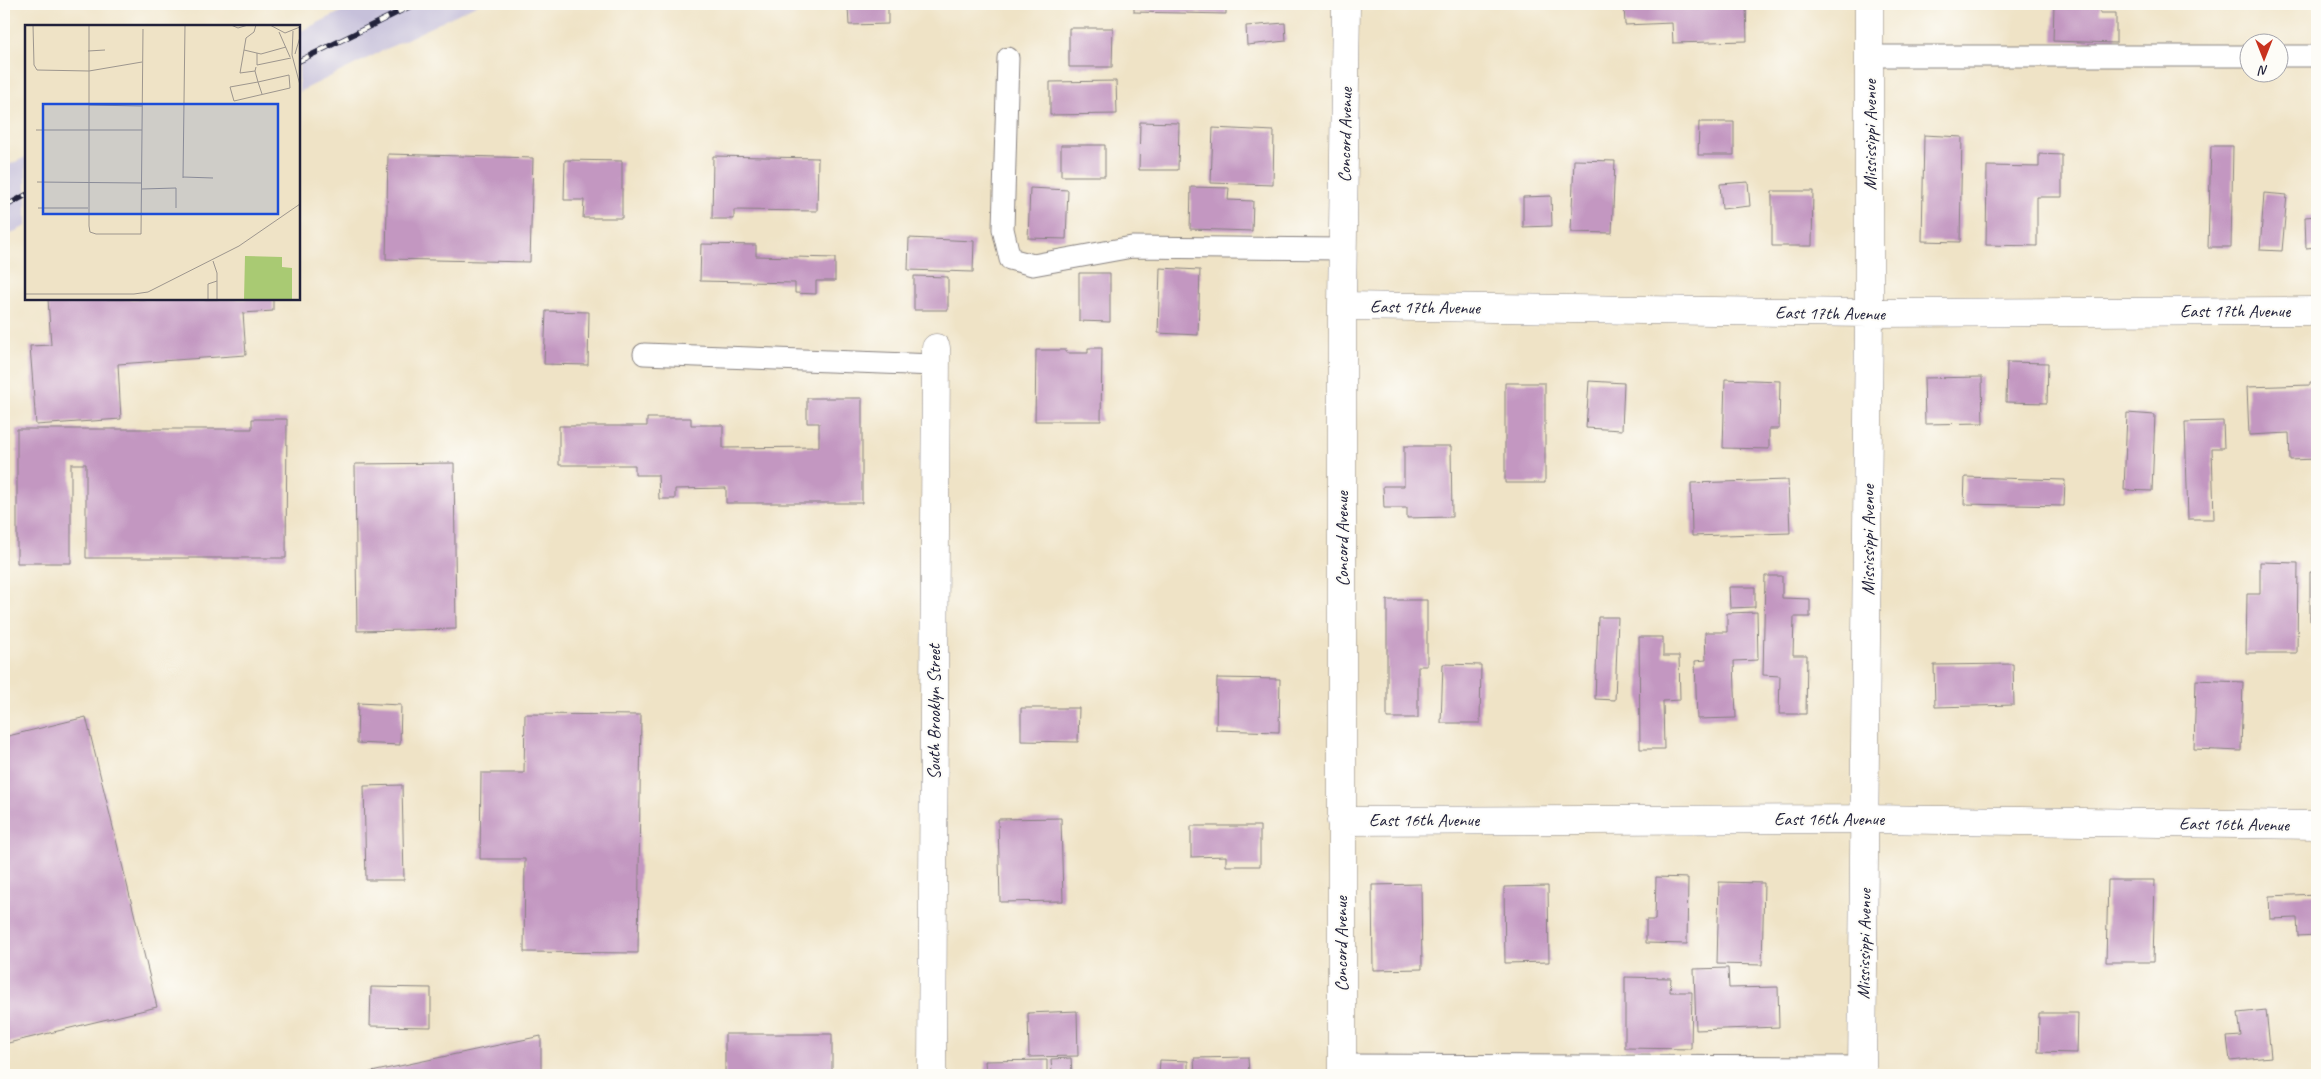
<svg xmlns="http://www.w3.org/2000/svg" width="2321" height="1079" viewBox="0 0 2321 1079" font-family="Caveat,sans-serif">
	<rect width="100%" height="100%" fill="#fdfcf7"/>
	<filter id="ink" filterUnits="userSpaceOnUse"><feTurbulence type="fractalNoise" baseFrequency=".02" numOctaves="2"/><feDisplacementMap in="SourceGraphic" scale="10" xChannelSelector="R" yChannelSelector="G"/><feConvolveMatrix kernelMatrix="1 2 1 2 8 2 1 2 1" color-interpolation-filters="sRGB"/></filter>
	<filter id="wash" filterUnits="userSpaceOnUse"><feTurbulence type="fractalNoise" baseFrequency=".0096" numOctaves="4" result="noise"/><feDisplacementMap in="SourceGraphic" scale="20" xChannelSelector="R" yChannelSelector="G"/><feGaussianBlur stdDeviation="1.12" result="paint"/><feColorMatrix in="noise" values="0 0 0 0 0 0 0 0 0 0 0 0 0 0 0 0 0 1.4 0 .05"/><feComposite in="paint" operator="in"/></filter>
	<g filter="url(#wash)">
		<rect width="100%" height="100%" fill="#efe3c6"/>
		<!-- industrial -->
		<path fill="#c6c0da" d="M357 4H478L299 92V32Z
			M26 157V226L4 237V167Z"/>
		<g id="blocks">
			<!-- building -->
			<path fill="#c397c1" d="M1134 4H1226V14L1134 12Z
				M1624 4H1746L1747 41 1673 43 1672 23 1625 25Z
				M2054 4H2100V13H2116V43L2053 41Z
				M888 5V24L849 25 848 7Z
				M1285 23 1286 41 1247 45 1246 26Z
				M1069 28H1113L1112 67H1069Z
				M1116 81 1117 114 1050 115V82Z
				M1140 122 1179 123 1178 170H1139Z
				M1699 122H1734V155H1698Z
				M1213 128 1274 131 1273 185 1211 183Z
				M1924 135 1962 137 1960 242 1922 241Z
				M1061 145H1105V176H1061Z
				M2211 146H2233L2231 247H2208Z
				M388 154 533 158 530 262 386 259Z
				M2039 154 2062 155V197H2037V246L1986 245 1987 166 2039 167Z
				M713 156 818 158 817 211 734 210V219H712Z
				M565 160 622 161V218H583L584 200H564Z
				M1574 160 1615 161 1612 233 1571 232Z
				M1748 182 1750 206 1722 209 1720 184Z
				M1191 187 1229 188 1228 200 1253 201 1252 231 1190 229Z
				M1030 188 1068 190 1066 239 1028 238Z
				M1772 191H1813L1812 246H1772Z
				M2264 193 2287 195 2282 251 2260 250Z
				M1551 196 1552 226 1523 227V197Z
				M2317 216V247L2306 248 2305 217Z
				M909 238 974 241 973 272 908 270Z
				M701 244 756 245V256L835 258V281H816V294L795 293V283L700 281Z
				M1160 268 1200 270 1198 335 1158 333Z
				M1079 273H1110V322L1079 321Z
				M914 276 948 277V310H914Z
				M48 299H273V311L243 313 246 355 118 364 121 419 36 425 30 346 51 345Z
				M546 311 589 312 588 365 544 364Z
				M1088 348H1102L1101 421H1035L1036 350H1066V353H1088Z
				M2007 362 2048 363 2047 403 2006 402Z
				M1982 377 1983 423 1925 424 1924 378Z
				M1725 379 1780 381 1779 429H1769V449L1723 448Z
				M1589 381 1624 383 1622 430 1586 428Z
				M2310 382H2317V459L2290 460 2289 433 2249 435 2247 387 2310 385Z
				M1505 383H1545V483H1505Z
				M807 398H862V503H726V488L675 489V499H659L658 475H635V465H559V426H647V418H691V425H723V448L819 447V423H807Z
				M2127 413 2155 415 2152 491 2124 490Z
				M252 419H287L286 558H86V464H71V563H17V429H252Z
				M2223 421 2224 448H2212L2214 519H2188L2185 422Z
				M1404 446H1451L1452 517 1407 518V508H1384L1383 486H1404Z
				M454 463 456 629 357 631 355 464Z
				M1965 477 2065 480 2064 506 1964 504Z
				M1788 480 1790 533 1692 536 1691 483Z
				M2260 562 2298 563 2297 653H2246L2247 594H2260Z
				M2310 572H2317V621H2310Z
				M1765 576H1782V598L1810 599V617H1794L1793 655H1807L1806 714H1779L1780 676 1763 675Z
				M1729 587H1755V607L1730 608Z
				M1387 600H1427V666H1418V718H1387Z
				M1757 612 1758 660 1734 661 1736 718 1697 719 1695 661 1706 660 1705 632H1727V613Z
				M1598 617H1618L1615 700 1595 699Z
				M1639 637H1663V656H1679L1680 700 1663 701 1664 749H1640Z
				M1443 664 1481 665 1480 723H1441Z
				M2013 664 2014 705 1935 707 1934 665Z
				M1217 678 1280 679 1279 732 1216 730Z
				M2196 680 2243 682 2241 751 2194 749Z
				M358 703 401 705 400 745 357 743Z
				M1021 708H1079L1078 742 1021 741Z
				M525 714 641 715 638 953 524 952 525 859H480L481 773H524Z
				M86 717 157 1007 4 1044V737Z
				M402 785 404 880H366L364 786Z
				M1061 818 1063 901 1000 902 998 819Z
				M1191 826H1260V866H1226V856L1191 857Z
				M1656 877 1688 878 1687 944 1646 943V920H1655Z
				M2108 880H2155L2153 962H2106Z
				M1719 882 1764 883 1762 965 1717 964Z
				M1421 884 1422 969 1373 970 1372 885Z
				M1548 886 1549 962 1505 963 1504 887Z
				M2317 894V935L2298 936 2297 918 2270 919 2269 896Z
				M1728 968 1729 988 1778 987 1779 1027 1696 1030 1694 969Z
				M1625 977 1671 978 1670 992H1692L1691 1049 1625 1048Z
				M371 987 431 988V1027L370 1026Z
				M2266 1010 2271 1057 2230 1061 2227 1037 2241 1036 2238 1013Z
				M1077 1011 1078 1056 1029 1057 1028 1013Z
				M2039 1013H2078L2077 1053 2038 1052Z
				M725 1034H832V1075H725Z
				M541 1036V1075H362V1074Z
				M1248 1057 1249 1075H1195L1194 1058Z
				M1071 1058 1072 1073H1052L1051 1059Z
				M1047 1060V1075H986L985 1061Z
				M1160 1060 1188 1061V1075H1159Z"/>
		</g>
	</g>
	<g filter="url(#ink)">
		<use href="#blocks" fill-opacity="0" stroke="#888280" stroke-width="1"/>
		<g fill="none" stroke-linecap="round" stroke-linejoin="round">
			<defs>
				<path id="service" d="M1870 56H2248
					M2278 56H2317
					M1008 58 1003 229 1010 259 1033 265 1132 247 1343 249
					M644 354 935 365
					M1342 1065 1862 1067"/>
				<path id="minor" d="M1342 306 1869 313 2317 311
					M1341 821 1866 819 2317 825
					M932 1075 936 348
					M1342 1075V306L1346 4
					M1862 1075 1869 313V4"/>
			</defs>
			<!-- service casing -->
			<use href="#service" stroke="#888280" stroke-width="23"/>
			<!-- minor casing -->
			<use href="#minor" stroke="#888280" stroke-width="29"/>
			<!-- service -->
			<use href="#service" stroke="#fff" stroke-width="21"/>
			<!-- minor -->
			<use href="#minor" stroke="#fff" stroke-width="28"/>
			<defs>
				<path id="rail" d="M299 61 415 4
					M4 207 26 195"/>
			</defs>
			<!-- rail casing -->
			<use href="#rail" stroke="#22223b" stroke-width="5.5"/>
			<!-- rail -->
			<use href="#rail" stroke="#fdfcf7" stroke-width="4" stroke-dasharray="11" stroke-linecap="butt"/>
		</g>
	</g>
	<g text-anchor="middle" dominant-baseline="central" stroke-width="4" stroke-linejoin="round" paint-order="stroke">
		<!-- street labels -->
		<g font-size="18" fill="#22223b" stroke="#fdfcf7">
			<text transform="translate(1345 135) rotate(-89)">Concord Avenue</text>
			<text transform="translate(1870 135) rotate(-90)">Mississippi Avenue</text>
			<text transform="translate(1425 307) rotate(1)">East 17th Avenue</text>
			<text x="2235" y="311">East 17th Avenue</text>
			<text transform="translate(1830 313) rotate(1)">East 17th Avenue</text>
			<text transform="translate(1342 539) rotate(-90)">Concord Avenue</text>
			<text transform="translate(1868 540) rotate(-90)">Mississippi Avenue</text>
			<text transform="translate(934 712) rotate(-90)">South Brooklyn Street</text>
			<text x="1829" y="819">East 16th Avenue</text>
			<text x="1424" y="820">East 16th Avenue</text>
			<text transform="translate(2234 824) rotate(1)">East 16th Avenue</text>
			<text transform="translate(1341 944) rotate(-90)">Concord Avenue</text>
			<text transform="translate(1864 944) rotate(-89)">Mississippi Avenue</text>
		</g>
	</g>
	<!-- overview -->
	<g transform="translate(25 25)">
		<rect width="275" height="275" fill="#efe3c6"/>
		<path d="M220 231 257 232V242L267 243V275H219Z" fill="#a9ca73"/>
		<path fill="none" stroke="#9d968e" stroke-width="1" d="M8 0 9 40 12 45 64 46 117 37M64 0V201L65 207 71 209H116L118 4M206 0 213 3 223 0M231 0 229 7 221 13 219 25 236 29 261 22M245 0 260 8 275 2M268 6 267 30 275 60M254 7 265 32M219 25 215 48 230 46 231 42M63 26 80 25M232 28V40L266 33M270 29 275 12M230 46 233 57 264 50 265 63 209 76 205 62 233 57 237 69M64 80 117 81M11 105H117M158 152 188 153M158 153 160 0M12 157 117 158M117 164 151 163V183M13 183H63M188 236 192 248V275M0 269H109L123 267 214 221 275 179M183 275V259L192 256"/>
		<path fill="#1d4ed8" fill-opacity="0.15" stroke="#1d4ed8" stroke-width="2.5" d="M18 79H253V189H18Z"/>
		<rect width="275" height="275" fill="none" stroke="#22223b" stroke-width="2.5"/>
	</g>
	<!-- margin -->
	<rect width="2321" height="1079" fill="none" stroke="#fdfcf7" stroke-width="20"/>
	<!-- north arrow -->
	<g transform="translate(2264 58) rotate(180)"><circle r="24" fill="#fdfcf7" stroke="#a5a5ac"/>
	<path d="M0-4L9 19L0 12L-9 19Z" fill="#c8321e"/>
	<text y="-8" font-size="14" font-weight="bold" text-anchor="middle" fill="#22223b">N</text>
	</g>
</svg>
